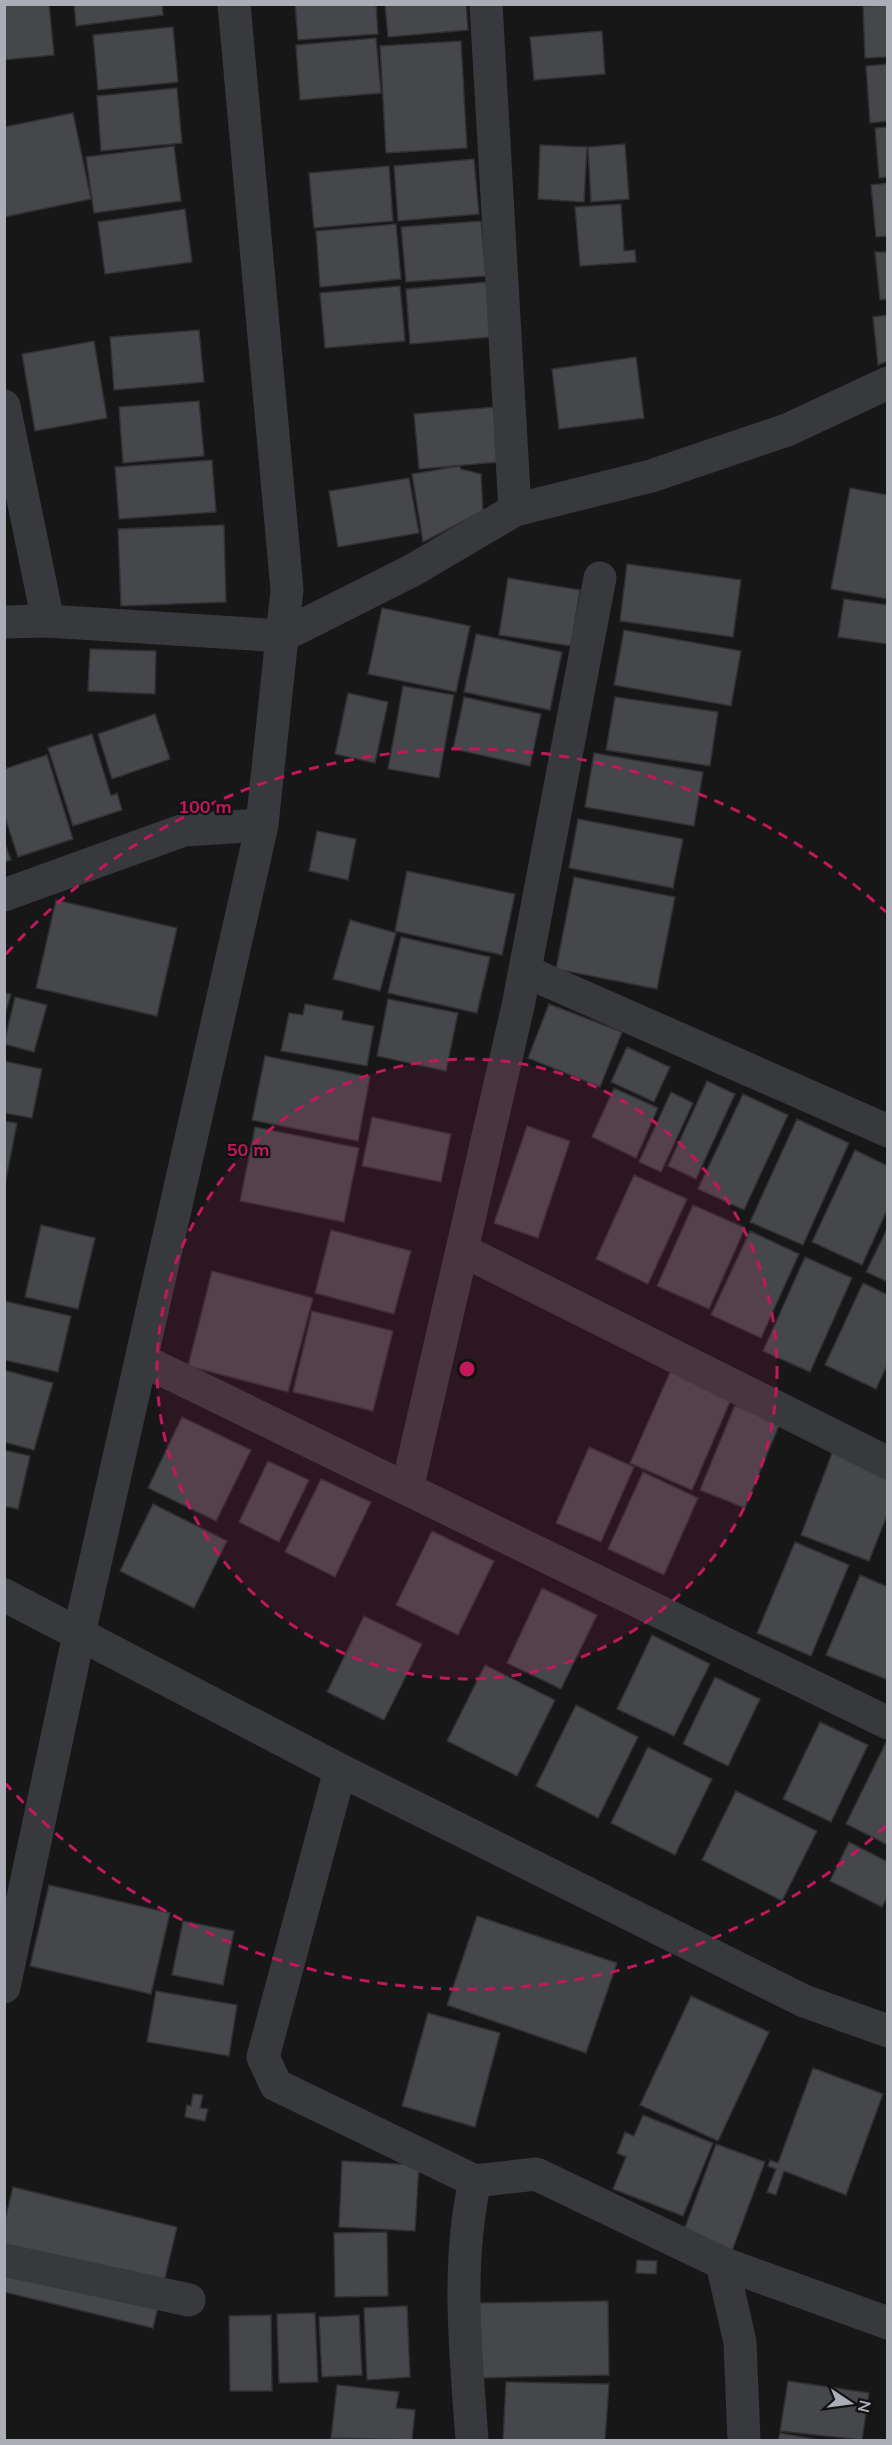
<svg xmlns="http://www.w3.org/2000/svg" width="892" height="2445" viewBox="0 0 892 2445" font-family="Mulish,sans-serif">
	<rect width="100%" height="100%" fill="#171718"/>
	<!-- building -->
	<path fill="#46474b" stroke="#313134" stroke-width="1.5" d="M4 4H49L54 55 4 60Z
		M74 4H162L163 15 76 26Z
		M295 4H376L378 34 298 40Z
		M385 4H466L468 30 388 37Z
		M888 5V57L865 58 863 6Z
		M173 27 178 82 98 90 93 35Z
		M602 31 605 74 534 80 530 37Z
		M376 38 381 93 300 100 296 45Z
		M461 41 467 148 386 153 380 46Z
		M888 64V121L870 123 866 66Z
		M177 88 182 143 101 151 97 96Z
		M73 113 91 199 4 217V127Z
		M888 127V177L879 178 875 128Z
		M625 144 629 199 591 202 588 147Z
		M540 145 587 147 584 202 538 199Z
		M174 146 181 201 94 213 86 157Z
		M474 159 479 214 398 221 394 166Z
		M389 166 393 221 314 228 309 173Z
		M888 183V236L876 237 871 185Z
		M621 204 624 251 635 250 636 262 580 266 575 207Z
		M185 209 192 262 105 274 98 222Z
		M481 221 486 276 406 282 401 227Z
		M396 224 401 279 320 287 316 231Z
		M875 252H888V299L880 300Z
		M486 282 491 337 410 344 406 289Z
		M400 286 405 341 325 348 320 293Z
		M888 315V361L878 365 873 317Z
		M199 330 204 382 114 390 110 337Z
		M94 341 107 418 35 431 22 354Z
		M636 357 644 418 559 429 552 369Z
		M199 401 204 456 123 463 119 407Z
		M495 407 499 462 419 469 414 414Z
		M212 460 216 512 119 519 115 467Z
		M460 466 461 469 481 474 483 511 423 542 412 474Z
		M409 478 419 533 338 547 329 491Z
		M850 488 888 495V599L831 589Z
		M224 525 226 602 121 606 118 529Z
		M627 564 741 580 733 637 620 621Z
		M508 578 580 590 571 646 499 635Z
		M844 599 888 605V644L838 637Z
		M382 608 470 626 456 692 368 674Z
		M624 630 741 651 731 706 614 685Z
		M476 634 562 652 550 710 464 692Z
		M90 649 156 651 155 694 88 691Z
		M403 686 454 695 439 778 388 769Z
		M348 693 388 702 375 763 335 754Z
		M464 697 541 714 530 766 453 749Z
		M615 697 718 712 710 766 606 750Z
		M155 714 170 759 112 779 98 734Z
		M92 734 111 796 117 793 122 810 73 826 48 748Z
		M594 753 703 772 694 826 585 807Z
		M47 755 73 839 18 857 4 814V769Z
		M578 819 683 839 673 888 569 868Z
		M317 831 356 839 348 880 309 871Z
		M4 841 11 860 4 862Z
		M407 871 515 894 502 955 395 931Z
		M574 877 675 897 657 989 556 969Z
		M56 900 177 928 157 1016 36 988Z
		M350 920 396 933 380 991 333 979Z
		M401 937 490 957 477 1013 388 993Z
		M4 993 11 994 4 1017Z
		M15 997 47 1005 34 1052 4 1044Z
		M388 999 458 1013 446 1071 377 1056Z
		M305 1004 343 1011 342 1020 374 1026 367 1066 281 1051 289 1013 303 1015Z
		M549 1004 622 1032 600 1087 528 1058Z
		M627 1047 670 1067 654 1102 611 1082Z
		M265 1056 370 1077 358 1141 252 1120Z
		M4 1061 42 1069 32 1118 4 1113Z
		M707 1081 735 1094 696 1179 668 1166Z
		M614 1088 658 1108 636 1158 592 1137Z
		M671 1092 693 1103 661 1172 639 1162Z
		M743 1094 788 1115 744 1210 698 1189Z
		M372 1117 451 1134 441 1182 362 1166Z
		M797 1119 849 1143 803 1245 750 1222Z
		M4 1121 17 1123 6 1179H4Z
		M527 1126 570 1141 538 1238 494 1223Z
		M255 1127 359 1148 344 1222 240 1201Z
		M855 1150 888 1166V1208L862 1265 812 1242Z
		M634 1175 687 1199 648 1284 596 1259Z
		M693 1205 745 1228 709 1309 657 1286Z
		M41 1225 95 1238 78 1309 25 1297Z
		M888 1227V1282L866 1272Z
		M331 1230 411 1251 394 1314 315 1293Z
		M750 1231 799 1254 761 1338 711 1315Z
		M805 1257 852 1278 810 1372 763 1351Z
		M212 1271 313 1298 288 1392 188 1366Z
		M863 1283 888 1295V1363L876 1389 825 1365Z
		M4 1301 71 1316 58 1372 4 1360Z
		M312 1311 393 1331 373 1411 293 1392Z
		M4 1370 53 1383 34 1450 4 1442Z
		M671 1370 732 1397 692 1490 630 1463Z
		M735 1405 780 1423 745 1508 700 1490Z
		M182 1417 251 1450 216 1521 148 1488Z
		M589 1447 634 1467 601 1542 556 1523Z
		M834 1448 888 1469V1513L869 1561 801 1535Z
		M4 1450 30 1456 18 1509 4 1506Z
		M268 1461 309 1480 279 1542 239 1522Z
		M643 1472 698 1498 664 1575 608 1549Z
		M321 1479 371 1502 335 1577 285 1552Z
		M153 1504 227 1541 194 1608 120 1571Z
		M432 1531 494 1561 458 1635 396 1605Z
		M795 1542 849 1565 811 1656 757 1633Z
		M860 1575 888 1587V1680L826 1655Z
		M542 1588 597 1615 561 1689 507 1663Z
		M364 1616 422 1644 384 1720 327 1692Z
		M652 1635 710 1664 674 1736 617 1709Z
		M485 1665 555 1700 517 1776 447 1741Z
		M715 1677 760 1699 728 1766 683 1744Z
		M576 1705 638 1737 598 1818 536 1786Z
		M820 1722 868 1745 831 1822 783 1799Z
		M887 1740 888 1741V1845L846 1824Z
		M648 1747 712 1779 675 1855 611 1823Z
		M736 1791 817 1831 782 1901 702 1860Z
		M849 1842 888 1862V1896L882 1907 830 1881Z
		M49 1885 170 1913 151 1994 30 1966Z
		M477 1916 617 1963 586 2053 447 2005Z
		M183 1921 234 1931 223 1985 172 1975Z
		M156 1991 237 2005 229 2056 147 2042Z
		M691 1996 769 2032 718 2141 640 2105Z
		M428 2013 500 2033 475 2127 402 2106Z
		M813 2068 883 2094 846 2195 784 2171 776 2195 767 2192 776 2169 768 2166 770 2160 778 2163Z
		M193 2094 203 2095 200 2108 208 2109 205 2121 185 2117 187 2105 191 2106Z
		M643 2115 713 2143 683 2216 613 2189 626 2157 617 2153 625 2132 634 2136Z
		M716 2144 765 2162 729 2259 680 2241Z
		M342 2161 419 2165 415 2231 339 2227Z
		M13 2187 177 2227 153 2328 4 2292V2224Z
		M387 2232 388 2296 335 2297 334 2233Z
		M637 2260 657 2261 656 2274 636 2273Z
		M608 2301 609 2375 479 2378 477 2303Z
		M407 2306 410 2377 367 2380 364 2308Z
		M315 2313 318 2382 279 2383 277 2314Z
		M271 2315 272 2391H230L229 2316Z
		M359 2315 362 2375 322 2377 319 2317Z
		M788 2381 869 2393 862 2440 780 2431Z
		M506 2382 609 2384 605 2440H503Z
		M337 2385 399 2392 396 2408 415 2410 412 2440 331 2438Z
		M780 2433 820 2440H778Z"/>
	<g fill="none" stroke-linecap="round" stroke-linejoin="round">
		<!-- street -->
		<path stroke="#38393d" stroke-width="33" d="M4 406 48 621
			M515 510 651 476 787 430 888 383
			M4 622 48 621 282 636 413 570 515 510 486 4
			M4 895 184 830 262 825
			M525 971 888 1131
			M462 1250 888 1463
			M142 1360 888 1723
			M407 1489 518 1006 600 578
			M4 1595 340 1770 804 2001 888 2031
			M340 1770 263 2057 276 2085 475 2181
			M4 1987 79 1634 262 825 287 590 234 4
			M4 2260 189 2300
			M722 2263 888 2323
			M472 2440C466 2354 456 2266 475 2181L536 2174 722 2263 740 2342 744 2440"/>
	</g>
	<!-- distance rings -->
	<circle cx="467" cy="1369" r="310" fill="#c2185b" fill-opacity=".12"/>
	<g fill="none" stroke="#c2185b" stroke-width="3" stroke-dasharray="10 8">
		<circle cx="467" cy="1369" r="310"/>
		<path d="M886 1826A620 620 0 0 1 6 1784M6 954A620 620 0 0 1 886 912"/>
	</g>
	<circle cx="467" cy="1369" r="9" fill="#c2185b" stroke="#121213" stroke-width="3"/>
	<g font-size="18" text-anchor="middle" font-weight="bold" fill="#c2185b" stroke="#121213" stroke-width="4.5" stroke-linejoin="round" paint-order="stroke">
		<text x="205" y="813">100 m</text>
		<text x="248" y="1156">50 m</text>
	</g>
	<!-- border -->
	<rect width="892" height="2445" fill="none" stroke="#abaeb7" stroke-width="12"/>
	<!-- north arrow -->
	<g transform="translate(850 2403) rotate(103)" stroke="#121213" stroke-width="4.5" paint-order="stroke">
	<path d="M0-4.5L10 22L0 15L-10 22Z" fill="#abaeb7"/>
	<text y="-9" font-size="16" font-weight="bold" text-anchor="middle" fill="#abaeb7">N</text>
	</g>
</svg>
